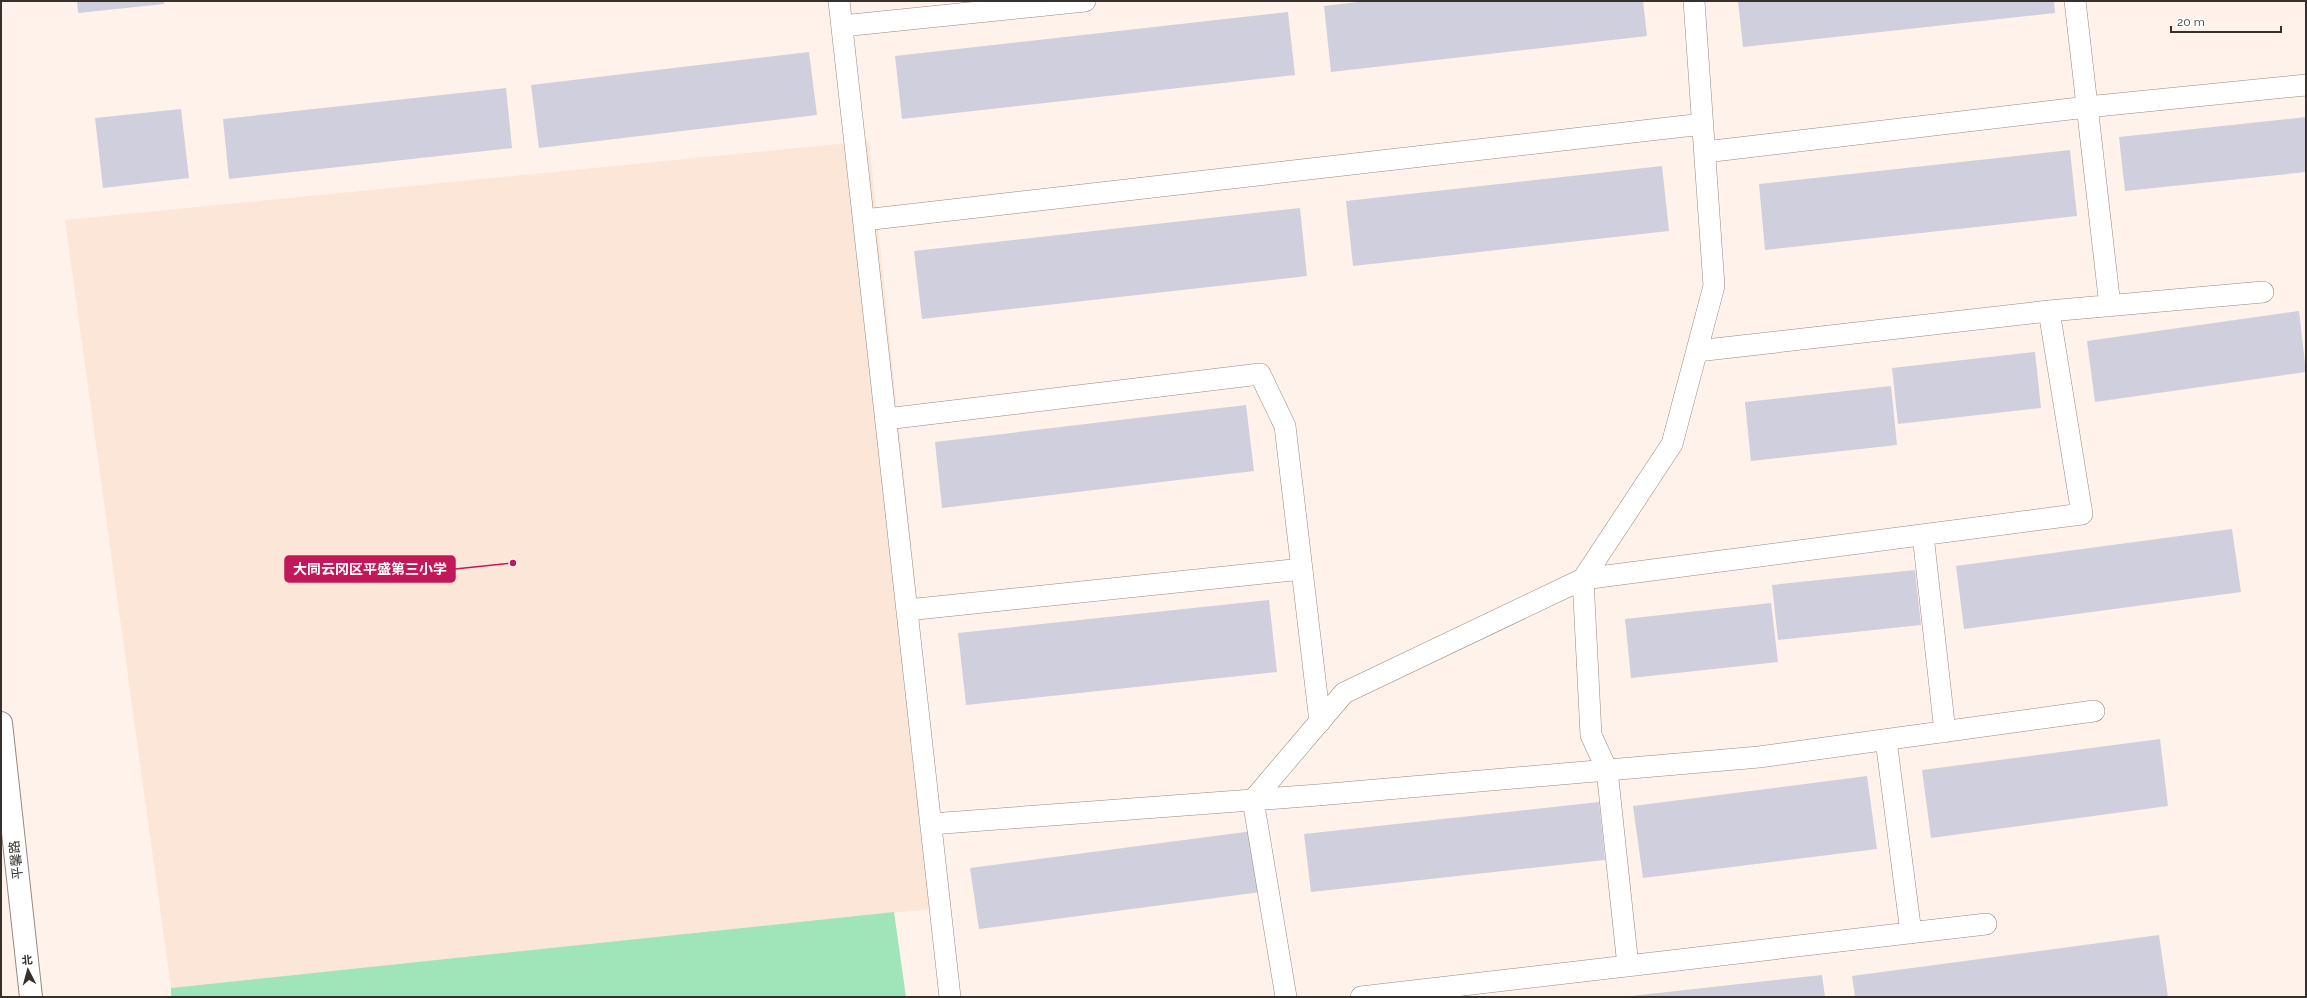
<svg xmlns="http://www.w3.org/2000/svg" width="2307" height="998" viewBox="0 0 2307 998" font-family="Raleway,'Noto Sans SC',sans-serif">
	<rect width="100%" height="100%" fill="#fef2ea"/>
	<!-- built -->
	<path fill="#fce6d7" d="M869 141 949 907 171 988 65 220Z"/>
	<!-- green -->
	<path fill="#a0e4ba" d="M894 912 906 997H171V988Z"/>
	<!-- building -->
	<path fill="#d0cfde" d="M77 1H164V4L78 13Z
		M1367 1H1643L1647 36 1331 72 1324 6Z
		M1738 1H2054L2055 13 1743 47Z
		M1288 12 1295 75 902 119 895 56Z
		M809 52 817 115 539 148 531 85Z
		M506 88 512 148 229 179 223 119Z
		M181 109 189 178 103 188 95 118Z
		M2306 117V172L2125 191 2119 137Z
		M2070 150 2077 216 1765 250 1759 184Z
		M1662 166 1669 231 1353 266 1346 201Z
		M1300 208 1307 276 922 319 914 251Z
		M2299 311 2306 372 2095 402 2087 341Z
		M2035 352 2041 408 1898 424 1892 368Z
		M1891 386 1897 445 1751 461 1745 402Z
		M1246 405 1254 471 942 508 935 442Z
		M2232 529 2241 592 1964 629 1956 566Z
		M1915 570 1921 625 1778 640 1772 585Z
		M1269 600 1277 672 966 705 958 633Z
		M1771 603 1778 662 1631 678 1625 619Z
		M2160 739 2168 806 1931 838 1922 770Z
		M1867 776 1877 849 1643 878 1633 806Z
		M1599 802 1605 860 1311 892 1304 834Z
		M1253 831 1261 892 979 929 970 868Z
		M2159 935 2168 997H1855L1852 976Z
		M1822 975 1825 997H1631V996Z"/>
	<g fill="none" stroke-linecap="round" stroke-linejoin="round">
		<defs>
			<path id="service" d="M839 1 950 997
				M2075 1 2110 306
				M842 26 1085 1
				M1705 152 2087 107 2306 85
				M864 220 1703 124
				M1697 351 2049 311 2263 292
				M886 419 1260 374 1285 426 1320 722
				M1923 535 1945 732
				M907 610 1302 569
				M1886 740 1911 933
				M931 824 1318 795 1759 757 2094 711
				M1628 966 1607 770 1591 735 1583 579 2082 514 2049 311
				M1286 997 1253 800 1344 693 1583 579 1672 444 1714 286 1694 1
				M1361 997 1986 924"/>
			<path id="minor" d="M1 723 31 997"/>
		</defs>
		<!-- service casing -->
		<use href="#service" stroke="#968980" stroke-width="22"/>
		<!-- minor casing -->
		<use href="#minor" stroke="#968980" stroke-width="24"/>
		<!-- service -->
		<use href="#service" stroke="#fff" stroke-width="21"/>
		<!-- minor -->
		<use href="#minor" stroke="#fff" stroke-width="22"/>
	</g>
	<g text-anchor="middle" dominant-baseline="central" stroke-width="3" stroke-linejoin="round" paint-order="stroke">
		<!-- street labels -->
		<g font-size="13" fill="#36312d" stroke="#fff">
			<text transform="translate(16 860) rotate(-96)">平馨路</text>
		</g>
	</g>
	<!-- callouts -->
	<path fill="none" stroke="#c2185b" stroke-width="1.5" d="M513 563L455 569"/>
	<circle fill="#c2185b" stroke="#fff" stroke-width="1.5" cx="513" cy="563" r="4"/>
	<rect fill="#c2185b" stroke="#c2185b" stroke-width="1.5" x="285" y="556" width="170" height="26" rx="4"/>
	<g font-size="14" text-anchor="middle" font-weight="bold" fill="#fff">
		<text x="370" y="574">大同云冈区平盛第三小学</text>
	</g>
	<!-- border -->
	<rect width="2307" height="998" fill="none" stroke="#36312d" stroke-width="4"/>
	<!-- north arrow -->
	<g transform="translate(28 970) rotate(354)" stroke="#ffffff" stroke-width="3" paint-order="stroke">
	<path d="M0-3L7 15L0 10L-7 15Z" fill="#36312d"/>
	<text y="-6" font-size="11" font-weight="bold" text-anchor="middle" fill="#36312d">北</text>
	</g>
	<!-- scale -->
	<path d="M2171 26v6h110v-6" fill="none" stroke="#36312d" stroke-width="2"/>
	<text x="2177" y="26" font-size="12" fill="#36312d" stroke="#ffffff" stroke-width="3" paint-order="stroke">20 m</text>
</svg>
